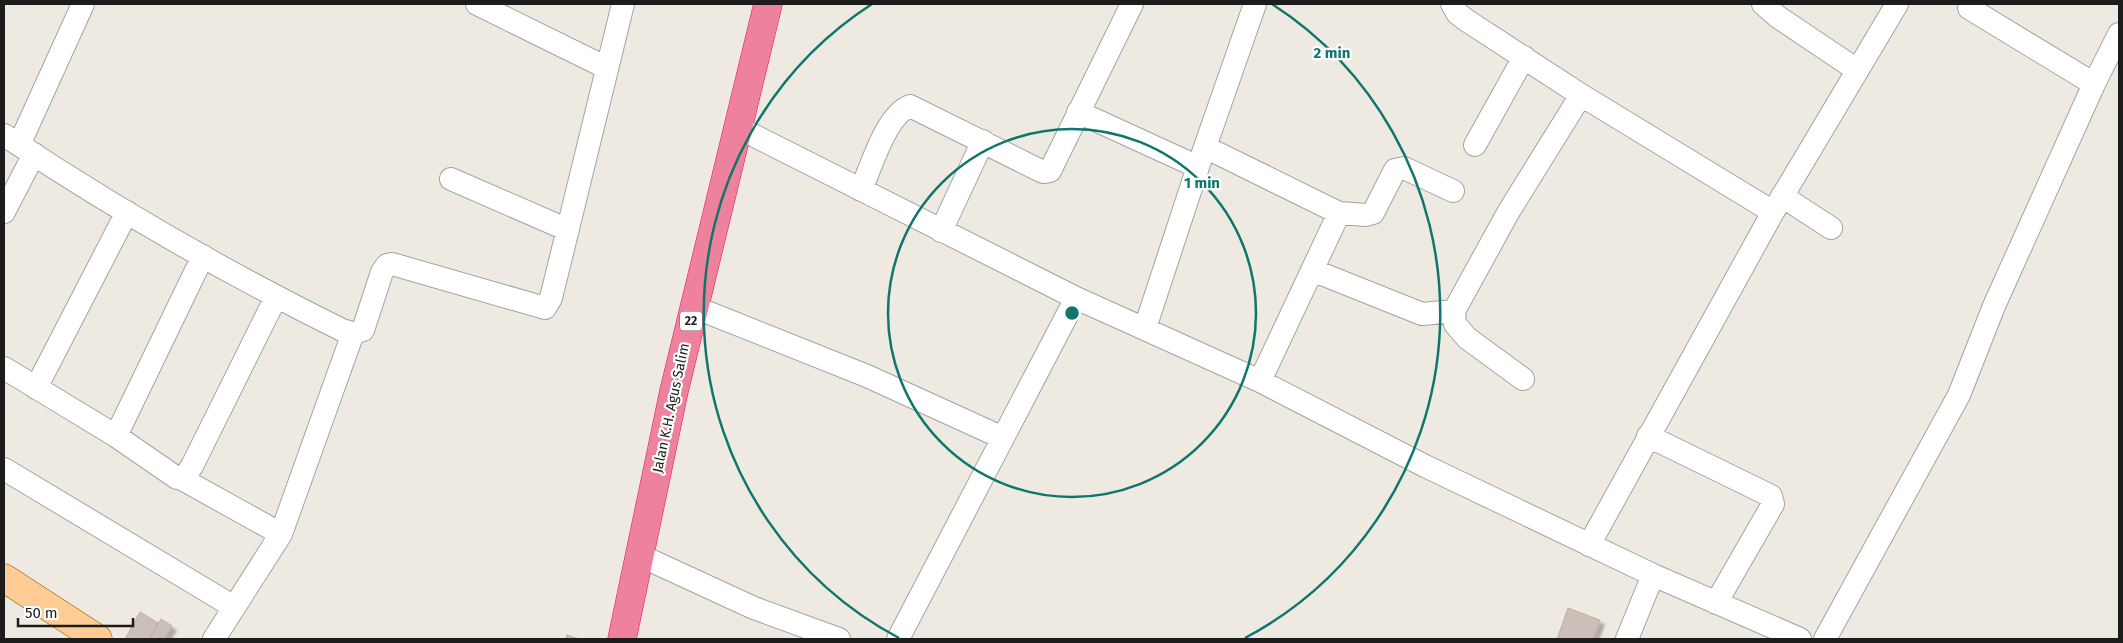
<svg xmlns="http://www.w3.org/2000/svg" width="2123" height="643" viewBox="0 0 2123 643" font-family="'Fira Sans',sans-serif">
	<defs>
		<filter id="shadow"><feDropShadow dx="4.5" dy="4.5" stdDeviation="1" flood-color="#0004"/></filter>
	</defs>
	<rect width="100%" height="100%" fill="#efeae1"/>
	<!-- building -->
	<path fill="#cbbfb7" stroke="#c2aea2" filter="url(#shadow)" d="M1568 608 1600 620 1593 639H1557Z
		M140 612 158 623 149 639H125Z
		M161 619 172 626 164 639H149Z
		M567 635 579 639H566Z"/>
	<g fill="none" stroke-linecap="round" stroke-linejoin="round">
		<defs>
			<path id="minor" d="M477 4 607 68
				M1452 4 1457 13 1466 20 1581 95 1773 212
				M1763 4 1778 17 1857 70
				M1969 8 2094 84
				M1078 112 1198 167
				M737 127 1076 298 1260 381 1425 466 1653 575 1800 639
				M4 135C112 207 225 272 342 330L353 333 363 330 382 272 387 265 392 264 545 308 551 298 623 4
				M19 145 83 4
				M1475 145 1524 57
				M1205 147 1339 213 1260 381
				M451 179 568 230
				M861 190C871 167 886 115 910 106L1043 172 1050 171 1132 4
				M1782 196 1831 228
				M4 212 34 154
				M1339 213 1366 215 1373 213 1395 170 1404 168 1453 191
				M941 231 983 141
				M1312 270 1422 314 1454 311 1509 211 1581 95
				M694 307 867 376 1003 438
				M1454 311 1455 324 1467 338 1523 379
				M1145 328 1198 167 1255 4
				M4 368 116 436 177 478H184L192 466 276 297
				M36 388 127 212
				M116 436 203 256
				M1648 436 1771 496 1773 504 1716 603
				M4 469 234 607
				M182 479 281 534
				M1589 545 1773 212 1897 4
				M641 556 754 608 839 639
				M214 639 281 534 353 333
				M898 639 1076 298
				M1627 639 1653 575
				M1825 639 1959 395 1994 306 2094 84 2119 34"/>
			<path id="major" d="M4 578 98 639"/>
			<path id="highway" d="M622 639 674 391 768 4"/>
		</defs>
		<!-- minor casing -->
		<use href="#minor" stroke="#a3a3a3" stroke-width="24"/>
		<!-- major casing -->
		<use href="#major" stroke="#955c00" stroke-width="29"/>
		<!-- highway casing -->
		<use href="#highway" stroke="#e71467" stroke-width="29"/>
		<!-- minor -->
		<use href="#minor" stroke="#fff" stroke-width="22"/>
		<!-- major -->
		<use href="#major" stroke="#ffcc96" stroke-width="28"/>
		<!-- highway -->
		<use href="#highway" stroke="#ee819b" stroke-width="28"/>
	</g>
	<!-- distance rings -->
	<g fill="none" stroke="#0f766e" stroke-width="2.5">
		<circle cx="1072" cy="313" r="184"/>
		<path d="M899 638A368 368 0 0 1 872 4M1272 4A368 368 0 0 1 1245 638"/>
	</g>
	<g text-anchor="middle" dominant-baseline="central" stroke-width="4.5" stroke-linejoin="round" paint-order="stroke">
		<!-- shield labels -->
		<rect fill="#fff" stroke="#606060" stroke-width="1" x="680" y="311.5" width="22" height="19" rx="4"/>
		<g font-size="12" font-weight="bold" fill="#1c1c1c">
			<text x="691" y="321">22</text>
		</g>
		<!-- street labels -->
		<g font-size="14" fill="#1c1c1c" stroke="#fff">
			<text transform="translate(671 408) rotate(-78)">Jalan K.H. Agus Salim</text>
		</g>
	</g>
	<circle cx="1072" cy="313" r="8" fill="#0f766e" stroke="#fff" stroke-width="2.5"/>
	<g font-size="15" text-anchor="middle" font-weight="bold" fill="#0f766e" stroke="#fff" stroke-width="4.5" stroke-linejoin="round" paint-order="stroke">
		<text x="1332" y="58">2 min</text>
		<text x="1202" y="188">1 min</text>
	</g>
	<!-- border -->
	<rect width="2123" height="643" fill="none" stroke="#1c1c1c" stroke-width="10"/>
	<!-- scale -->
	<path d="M18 618v8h115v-8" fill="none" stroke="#1c1c1c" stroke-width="2.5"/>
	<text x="25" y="618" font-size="15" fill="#1c1c1c" stroke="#ffffff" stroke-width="4" paint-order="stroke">50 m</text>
</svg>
